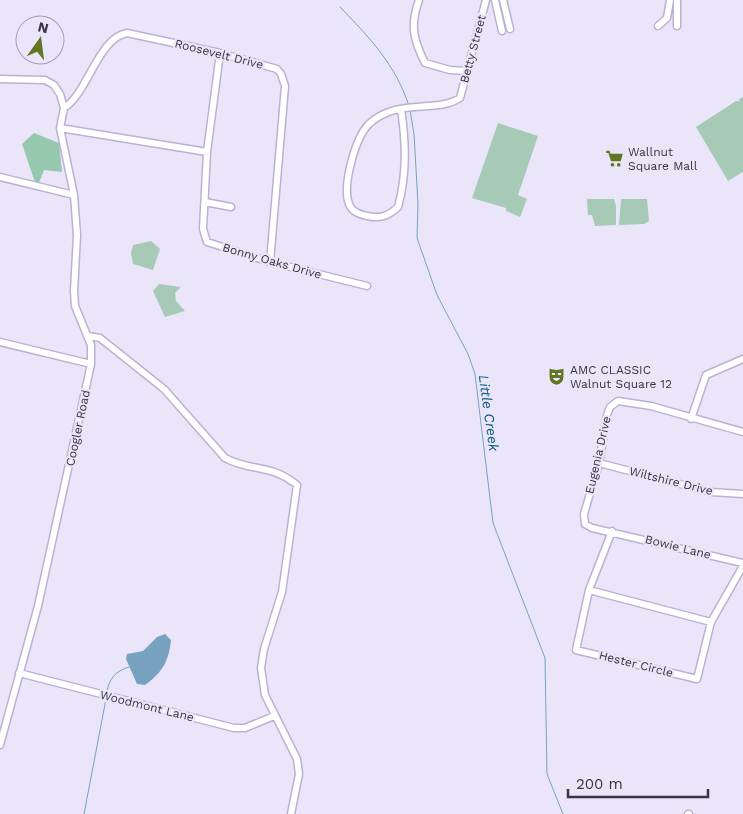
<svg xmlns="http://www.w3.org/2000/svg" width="743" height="814" viewBox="0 0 743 814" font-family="'Work Sans',sans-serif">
	<rect width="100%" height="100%" fill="#ebe5fa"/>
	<!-- green -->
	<path fill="#a6cab6" d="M743 97V172L728 181 696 127 736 101H740L739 99Z
		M498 123 538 136 518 195 527 199 520 217 506 211V208L472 198Z
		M587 199H614L616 206V225L595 226 592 215H588Z
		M621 199H647L649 221 644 224 619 225Z
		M151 241 160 249 153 270 133 264 131 253 133 245Z
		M159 284 181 287 175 293 176 301 185 311 165 317 153 291Z"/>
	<!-- forest -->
	<path fill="#95c8ad" d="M34 133 59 143 62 172 44 170 37 188 22 144Z"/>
	<!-- water -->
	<path fill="#77a3c1" d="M165 634 171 640C169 661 162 673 145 685L137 684 126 659 127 654 143 651 157 637Z"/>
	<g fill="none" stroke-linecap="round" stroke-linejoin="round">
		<!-- stream -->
		<path stroke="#77a3c1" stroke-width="1" d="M340 7C369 37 396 65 409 106
			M410 110 414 134 418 204 417 238 437 295 468 354 475 374 493 523 545 658 547 774 563 814
			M107 692C109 679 115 671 129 667
			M84 814 106 699"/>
		<defs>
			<path id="minor" d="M419 0C410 25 413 39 425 63L450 70 467 71
				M495 0 502 31
				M503 0 510 29
				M658 26 667 18 670 0
				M677 26V0
				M220 53 207 152 203 229 207 242 270 262 367 286
				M0 79 45 80 54 85 60 94 64 108 60 128 74 195 77 235 74 291 75 306 91 345V364L38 606 0 745
				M64 108C88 93 98 38 127 33L220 53 277 69 281 74 285 86 270 262
				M401 109C406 143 407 174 398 207 388 216 381 219 367 216 359 214 352 212 349 204 342 186 355 138 369 124 398 97 435 114 460 98L486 0
				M60 128 207 152
				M0 177 74 195
				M205 202 231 207
				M88 336 100 338 164 389 225 458C251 472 270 463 297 485L282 592 264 649 261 668 265 695 297 759 299 774 291 814
				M0 342 91 364
				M691 419 706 375 743 359
				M743 432 651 406 618 401 610 407 607 415 599 463 584 514 585 524 592 528 743 563
				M599 463 711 492 743 494
				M612 531 589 590 576 650 697 679 711 622 743 566
				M589 590 711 622
				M19 673 234 728H245L274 716
				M688 814H689"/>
		</defs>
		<!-- minor casing -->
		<use href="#minor" stroke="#bbb1d2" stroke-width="9"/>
		<!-- minor -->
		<use href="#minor" stroke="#fff" stroke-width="6"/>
	</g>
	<!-- icons -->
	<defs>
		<symbol id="supermarket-bare" viewBox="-9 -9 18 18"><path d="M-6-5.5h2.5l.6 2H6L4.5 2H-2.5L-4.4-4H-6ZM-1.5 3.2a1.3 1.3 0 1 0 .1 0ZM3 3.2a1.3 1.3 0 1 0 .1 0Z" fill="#637422" stroke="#ebe5fa" stroke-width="2.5" paint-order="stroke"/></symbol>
		<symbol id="theatre-bare" viewBox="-9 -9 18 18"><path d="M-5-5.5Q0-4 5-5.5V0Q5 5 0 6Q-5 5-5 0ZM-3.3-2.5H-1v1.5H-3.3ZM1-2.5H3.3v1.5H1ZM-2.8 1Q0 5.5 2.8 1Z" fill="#637422" stroke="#ebe5fa" stroke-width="2.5" paint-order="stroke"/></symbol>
	</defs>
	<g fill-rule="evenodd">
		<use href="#supermarket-bare" x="602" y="146" width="25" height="25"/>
		<use href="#theatre-bare" x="544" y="364" width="25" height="25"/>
	</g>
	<g text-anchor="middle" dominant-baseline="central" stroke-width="4.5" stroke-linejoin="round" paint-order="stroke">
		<!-- street labels -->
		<g font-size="12" fill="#383442" stroke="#ebe5fa">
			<text transform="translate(473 49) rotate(-75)">Betty Street</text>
			<text transform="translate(219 54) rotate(14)">Roosevelt Drive</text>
			<text transform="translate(272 261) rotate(16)">Bonny Oaks Drive</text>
			<text transform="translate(78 428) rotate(-78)">Coogler Road</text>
			<text transform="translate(598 455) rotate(-77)">Eugenia Drive</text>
			<text transform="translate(671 481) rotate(14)">Wiltshire Drive</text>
			<text transform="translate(678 547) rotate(14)">Bowie Lane</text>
			<text transform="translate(636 664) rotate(14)">Hester Circle</text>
			<text transform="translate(147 706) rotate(14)">Woodmont Lane</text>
		</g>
		<!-- poi labels -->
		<g font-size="12" fill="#383442" stroke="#ebe5fa" text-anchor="start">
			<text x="628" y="152">Wallnut<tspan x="628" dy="14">Square Mall</tspan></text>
			<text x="570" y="370">AMC CLASSIC<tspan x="570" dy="14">Walnut Square 12</tspan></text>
		</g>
		<!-- water labels -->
		<g font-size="14" font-style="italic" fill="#0d5b83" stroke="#ebe5fa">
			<text transform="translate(489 413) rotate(82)">Little Creek</text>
		</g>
	</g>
	<!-- north arrow -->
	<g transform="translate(40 40) rotate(14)"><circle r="24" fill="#ebe5fa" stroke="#a39eb0"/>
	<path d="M0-4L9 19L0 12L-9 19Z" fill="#637422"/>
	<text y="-8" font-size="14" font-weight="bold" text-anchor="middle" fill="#383442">N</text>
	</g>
	<!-- scale -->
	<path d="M568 789v8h140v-8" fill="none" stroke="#383442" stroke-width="2.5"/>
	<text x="576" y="789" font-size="15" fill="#383442" stroke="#ebe5fa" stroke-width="4" paint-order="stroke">200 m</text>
</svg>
